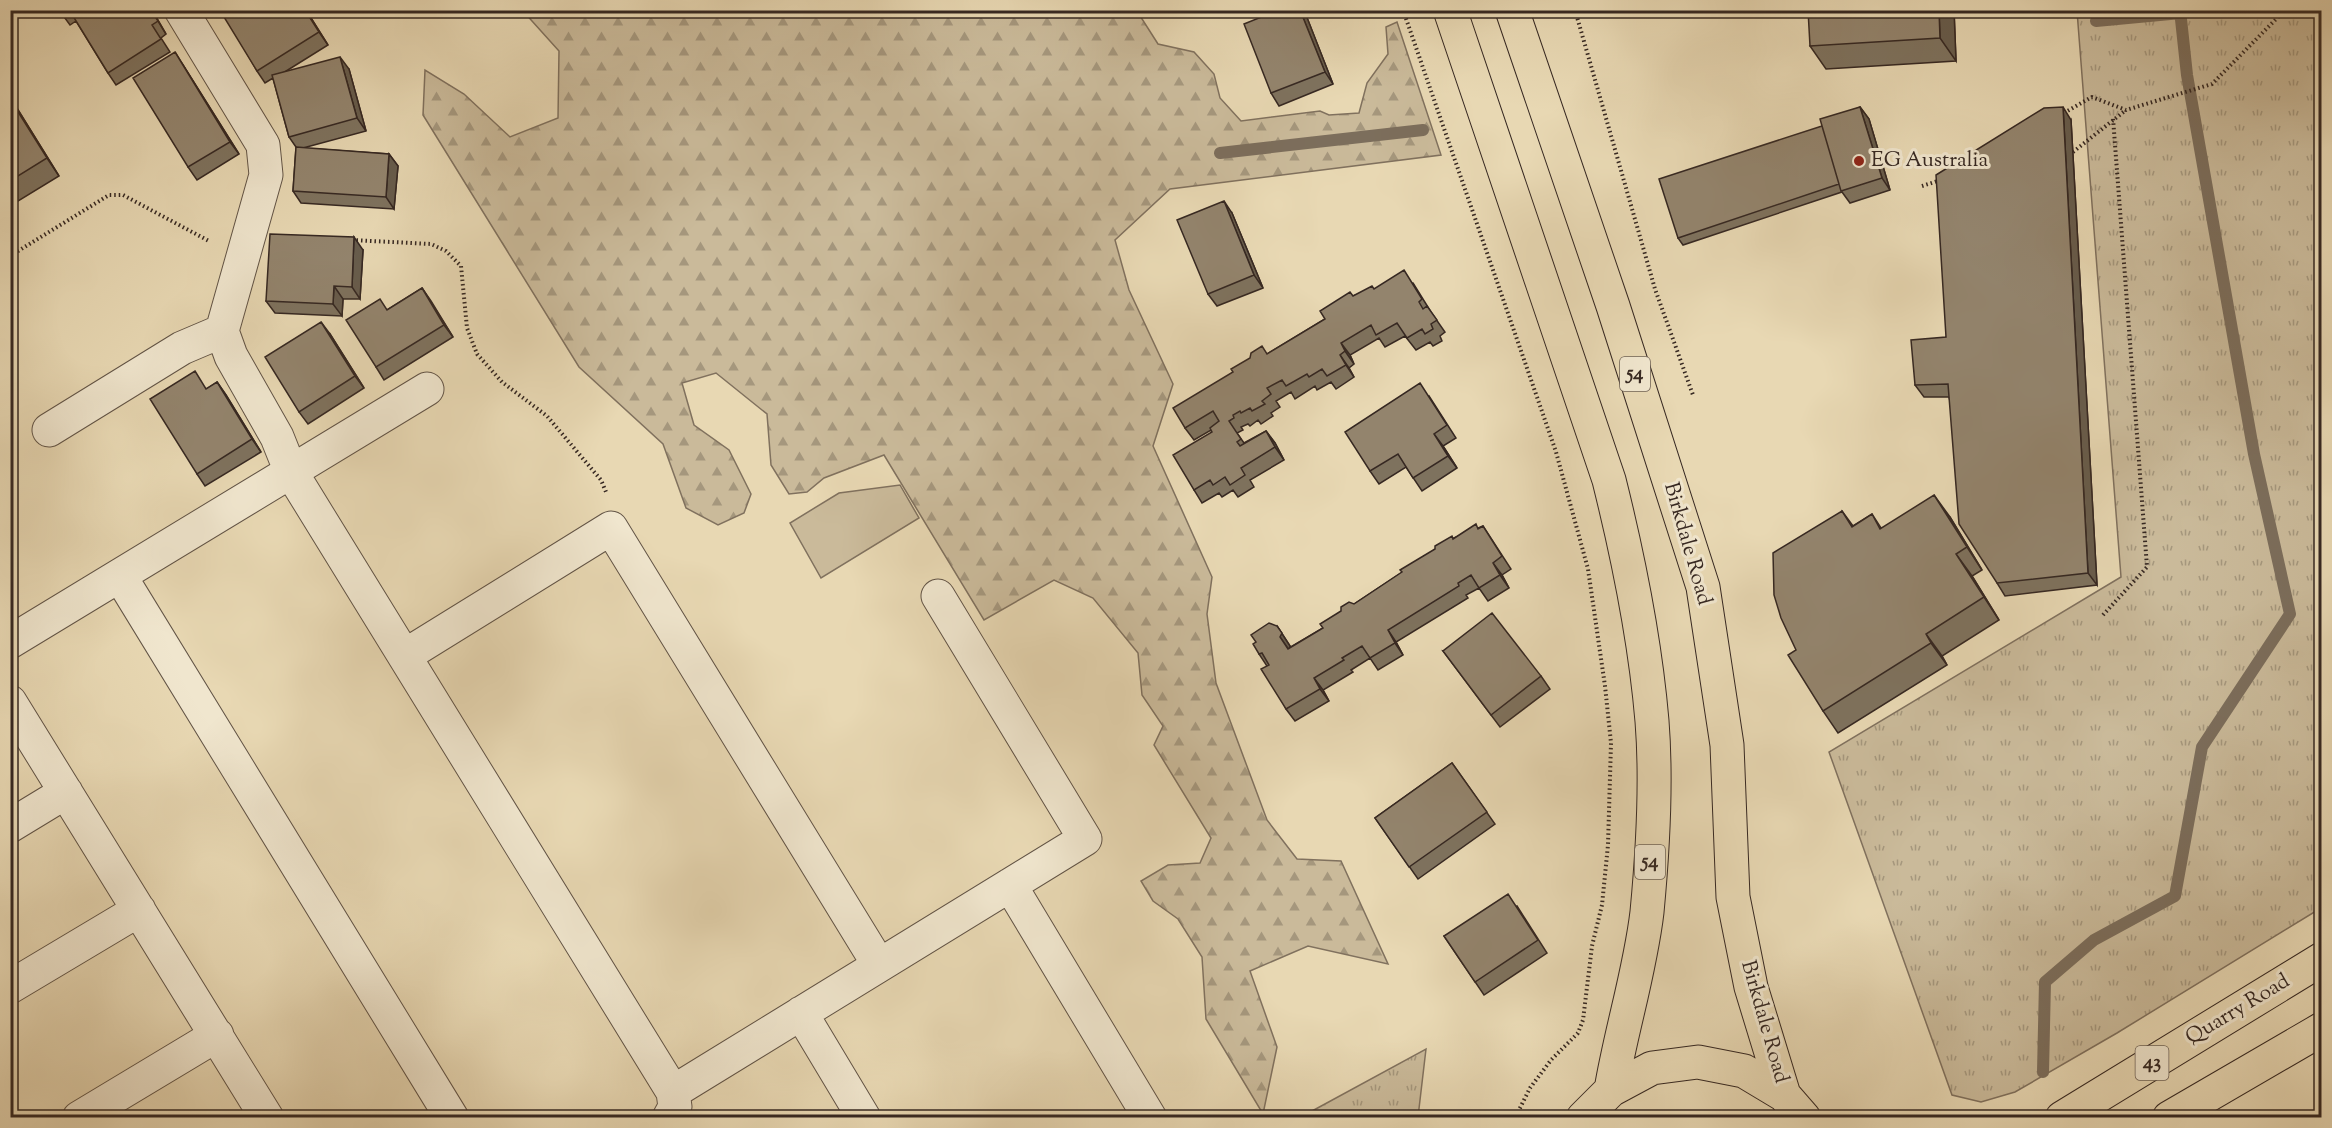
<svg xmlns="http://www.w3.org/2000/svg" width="2332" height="1128" viewBox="0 0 2332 1128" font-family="'Sorts Mill Goudy',serif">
	<defs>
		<pattern id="forest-firs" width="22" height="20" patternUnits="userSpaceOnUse" patternTransform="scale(1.5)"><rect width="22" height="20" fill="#caba9a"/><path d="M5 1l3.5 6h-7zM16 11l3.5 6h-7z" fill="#a5977d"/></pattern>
		<pattern id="park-tufts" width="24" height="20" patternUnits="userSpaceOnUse" patternTransform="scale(1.5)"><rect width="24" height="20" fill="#caba9a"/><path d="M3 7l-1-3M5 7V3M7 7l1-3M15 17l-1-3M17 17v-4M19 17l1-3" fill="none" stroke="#a5977d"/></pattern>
	</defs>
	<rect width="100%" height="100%" fill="#e8d8b3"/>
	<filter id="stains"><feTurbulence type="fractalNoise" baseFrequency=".00333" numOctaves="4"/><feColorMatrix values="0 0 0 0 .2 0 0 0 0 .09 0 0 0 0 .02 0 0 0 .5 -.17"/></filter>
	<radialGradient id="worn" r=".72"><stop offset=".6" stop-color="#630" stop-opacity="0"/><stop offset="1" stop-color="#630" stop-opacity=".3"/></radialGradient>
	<!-- forest -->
	<path fill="url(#forest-firs)" stroke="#80715e" stroke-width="1.5" d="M523 11H1137L1158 44 1194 52 1214 74 1220 98 1241 121 1320 111 1329 115 1359 113 1367 83 1388 54 1386 27 1397 22 1441 155 1170 189 1115 240 1129 290 1173 384 1153 446 1212 577 1207 614 1216 683 1267 820 1297 859 1341 861 1388 964 1308 946 1250 971 1277 1047 1263 1114 1206 1019 1202 957 1178 919 1153 901 1141 881 1168 865 1200 863 1211 838 1154 745 1163 726 1142 695 1138 653 1093 598 1054 580 984 620 884 455 824 478 807 492 789 494 771 465 767 414 716 373 682 383 694 425 729 450 751 494 744 513 718 525 686 508 663 444 579 367 423 115 425 70 464 94 510 137 558 118 559 51Z"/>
	<!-- park -->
	<path fill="url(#park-tufts)" stroke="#80715e" stroke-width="1.5" d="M2077 11H2321V908L2117 1033 2015 1092 1981 1102 1952 1095 1829 752 2121 577Z
		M1426 1049 1418 1117H1301Z"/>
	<!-- garden -->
	<path fill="#caba9a" stroke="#80715e" stroke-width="1.5" d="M900 485 919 518 821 578 790 523 839 493Z"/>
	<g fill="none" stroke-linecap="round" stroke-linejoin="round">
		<!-- stream -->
		<path stroke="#7c6e5c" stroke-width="12" d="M2096 21 2181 13
			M1220 153 1423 130
			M2043 1072 2045 982 2094 940 2175 896 2202 747 2290 614 2254 454 2187 75 2180 10"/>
		<defs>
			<path id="minor" d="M181 10 263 145 266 175 222 331 231 356 277 437 291 472 673 1092 675 1107 669 1118
				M49 430 182 348 222 331
				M120 576 452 1118
				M10 642 427 389
				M406 655 611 528 879 965
				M10 702 267 1118
				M10 826 66 792
				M1010 885 1150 1118
				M10 987 139 910
				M801 1013 864 1118
				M673 1092 1085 839 938 596
				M79 1118 217 1035"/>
			<path id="major" d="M1450 10 1609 480C1629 560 1645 639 1652 721 1657 784 1653 849 1647 912 1640 972 1621 1030 1611 1090
				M1512 10 1613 306 1703 587 1727 745 1733 897 1751 987 1784 1095
				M1583 1118 1611 1090 1652 1068 1698 1062 1744 1071 1784 1095 1804 1118
				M2062 1118 2322 959
				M2169 1118 2322 1029"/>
		</defs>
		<!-- minor casing -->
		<use href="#minor" stroke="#625446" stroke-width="35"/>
		<!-- major casing -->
		<use href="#major" stroke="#362822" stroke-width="35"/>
		<!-- path -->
		<path stroke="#362822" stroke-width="4" stroke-dasharray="1.5 3" stroke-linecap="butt" d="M1403 10 1556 452 1588 569 1605 686 1611 743 1608 845 1602 905 1592 946 1583 1020 1578 1033 1551 1060 1530 1088 1515 1118
			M1575 10 1655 289 1693 395
			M2064 113 2092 97 2126 110 2212 84 2285 10
			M2073 152 2126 110
			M1922 186 1941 180
			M352 240 431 244 446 251 461 266 467 328 477 354 502 382 547 416 601 480 606 492
			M10 256 109 195H123L209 241
			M2103 615 2147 567 2113 118
			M1956 1116V1118"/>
		<!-- minor -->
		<use href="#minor" stroke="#f0e6ce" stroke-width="33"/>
		<!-- major -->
		<use href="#major" stroke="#e8d8b3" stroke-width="33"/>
	</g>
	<!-- wall -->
	<path fill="#7e725e" stroke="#362822" stroke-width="1.5" d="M59 10H152L166 34 161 38 170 52 116 85 108 73 76 21 70 25Z
		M222 10H306L328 45 283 73 349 69 366 131 303 148 389 154 398 166 394 209 301 203 293 191 296 147 289 137 273 78 265 83 257 71Z
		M1300 10H1303L1306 15 1333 84 1279 106 1271 93Z
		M1954 10 1956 61 1826 69 1810 46Z
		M183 65 239 154 197 180 188 167Z
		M10 97 59 176 10 206Z
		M1860 107 1869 119 1890 190 1850 203 1842 192 1683 245 1678 238 1822 126Z
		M2071 120 2097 585 2005 596 1997 583 1949 397H1924L1915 385 1946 337Z
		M1232 213 1263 288 1217 306 1208 294Z
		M363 250 360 299H343L342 316 275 313 266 301Z
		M1413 283 1431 312 1445 332 1440 336 1442 341 1433 346 1430 342 1416 350 1405 336 1385 347 1379 338 1350 355 1354 364 1349 368 1354 377 1336 389 1331 382 1317 390 1315 386 1295 399 1291 392 1276 401 1280 407 1271 413 1273 416 1261 424 1258 420 1250 426 1248 424 1241 427 1243 430 1237 433 1244 443 1266 431 1275 443 1284 460 1250 480 1254 487 1238 497 1233 490 1222 497 1219 493 1202 503 1194 490 1212 432 1211 430 1194 440 1185 428 1267 354 1325 319 1353 296 1374 289Z
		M422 288 453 337 384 380 376 367 387 310Z
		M330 334 364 388 308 424 299 412Z
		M217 382 226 395 261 452 205 486 197 474 207 389Z
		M1429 396 1456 438 1443 446 1457 468 1422 491 1406 467 1379 484 1370 471Z
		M1842 511 1853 526 1872 514 1881 528 1950 517 1982 570 1972 576 1999 620 1942 656 1947 665 1838 733 1823 711 1796 650Z
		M1483 526 1511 569 1502 575 1509 588 1488 601 1479 588 1466 595 1468 598 1396 642 1403 655 1378 670 1370 658 1351 670 1353 672 1323 690 1329 701 1295 721 1286 709 1267 666 1259 654 1277 626 1290 646 1289 648 1323 628 1354 604 1454 538Z
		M1443 651 1541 676 1550 689 1500 727Z
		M1452 763 1495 824 1418 879 1375 818Z
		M1517 906 1547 953 1484 995 1444 936Z"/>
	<!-- shaded-wall -->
	<path fill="#675c4c" stroke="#362822" stroke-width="1.5" d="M151 10H152L166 34 158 21Z
		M305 10H306L328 45 319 32Z
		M1300 10H1303L1306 15 1333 84 1325 72Z
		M1939 10H1954L1956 61 1940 38Z
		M175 52 183 65 239 154 230 142Z
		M340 57 349 69 366 131 357 118Z
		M10 97 59 176 47 158 10 99Z
		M1860 107 1869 119 1890 190 1882 178Z
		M2063 107 2071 120 2097 585 2088 573Z
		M389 154 398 166 394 209 386 197Z
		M1224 201 1232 213 1263 288 1254 275Z
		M354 237 363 250 360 299 352 287Z
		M334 286 343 299 342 316 333 304Z
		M422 288 431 301 453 337 444 325Z
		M321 322 330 334 364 388 355 376Z
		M1341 343 1350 355 1354 364 1345 351Z
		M1340 355 1349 368 1354 377 1346 365Z
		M217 382 226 395 261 452 252 439Z
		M1266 431 1275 443 1284 460 1275 447Z
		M1434 434 1443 446 1457 468 1448 456Z
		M1934 495 1950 517 1982 570 1967 547Z
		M1956 554 1972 576 1999 620 1984 597Z
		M1493 563 1502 575 1509 588 1500 575Z
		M1277 626 1290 646 1289 650 1280 637Z
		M1388 630 1396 642 1403 655 1395 643Z
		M1926 634 1942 656 1947 665 1931 643Z
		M1314 678 1323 690 1329 701 1320 689Z"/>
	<!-- building -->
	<path fill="#93846d" stroke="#362822" stroke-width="1.5" d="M82 10H151L158 21 152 25 161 39 108 73 73 16Z
		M235 10H305L319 32 257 71 224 17Z
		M1279 10H1300L1325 72 1271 93 1244 24Z
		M1808 10H1939L1940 38 1810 46Z
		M175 52 230 142 188 167 133 78Z
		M340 57 357 118 289 137 272 75Z
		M10 99 47 158 10 181Z
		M1860 107 1882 178 1841 191 1820 119Z
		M2063 107 2088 573 1997 583 1959 524 1948 384 1915 385 1911 340 1946 337 1936 175 2044 108Z
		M1822 126 1839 184 1678 238 1659 179Z
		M296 147 389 154 386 197 293 191Z
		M1224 201 1254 275 1208 294 1177 220Z
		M270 234 354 237 352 287 334 286 333 304 266 301Z
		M1404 270 1422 299 1419 302 1423 309 1427 306 1437 320 1431 324 1433 329 1425 334 1422 329 1407 338 1397 323 1376 335 1371 325 1341 343 1345 351 1340 355 1346 365 1327 376 1322 369 1309 377 1307 374 1286 386 1282 380 1267 388 1271 394 1262 401 1265 404 1252 411 1250 408 1241 413 1240 411 1233 415 1234 418 1229 421 1241 439 1237 442 1240 446 1266 431 1275 447 1241 468 1245 475 1230 485 1225 477 1213 485 1210 480 1194 490 1173 455 1212 432 1210 428 1219 421 1213 411 1185 428 1173 408 1233 372 1231 369 1250 358 1251 353 1262 346 1267 354 1325 319 1320 311 1350 292 1353 296 1372 286 1374 289Z
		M422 288 444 325 376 367 346 320 380 299 387 310Z
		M321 322 355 376 299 412 265 357Z
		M195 371 206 389 217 382 252 439 197 474 150 399Z
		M1420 383 1447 425 1434 434 1448 456 1413 478 1398 454 1370 471 1345 432Z
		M1934 495 1967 547 1956 554 1984 597 1926 634 1931 643 1823 711 1788 655 1796 650 1781 618 1774 595 1773 553 1842 511 1852 527 1872 514 1880 529Z
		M1476 524 1478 529 1483 526 1502 556 1493 563 1500 575 1479 588 1471 575 1458 583 1459 586 1388 630 1395 643 1370 658 1362 646 1342 658 1344 660 1314 678 1320 689 1286 709 1261 669 1269 665 1262 653 1259 654 1253 644 1256 642 1251 635 1269 623 1277 626 1282 633 1280 637 1288 649 1323 628 1320 624 1341 611V607L1349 602 1354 604 1402 572 1400 570 1435 549V546L1452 536 1453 539Z
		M1492 613 1541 676 1491 715 1443 651Z
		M1452 763 1487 812 1409 867 1375 818Z
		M1508 894 1538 940 1475 982 1444 936Z"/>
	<!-- markers -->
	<circle fill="#8f2418" stroke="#f0e6ce" stroke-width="2" cx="1859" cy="161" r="6"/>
	<g text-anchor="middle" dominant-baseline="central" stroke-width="6" stroke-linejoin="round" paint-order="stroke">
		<!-- shield labels -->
		<g fill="#f0e6ce" stroke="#6e6156" stroke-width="1.5">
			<rect x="1620" y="357" width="30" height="34" rx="4.5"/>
			<rect x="1635" y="845" width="30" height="34" rx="4.5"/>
			<rect x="2135.5" y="1046" width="33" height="34" rx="4.5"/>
		</g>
		<g font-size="20" font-weight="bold" fill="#362822">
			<text x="1635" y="374">54</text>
			<text x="1650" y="862">54</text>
			<text x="2152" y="1063">43</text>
		</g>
		<!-- poi labels -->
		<g font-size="21" fill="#362822" stroke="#f0e6ce" text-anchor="start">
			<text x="1871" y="161">EG Australia</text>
		</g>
		<!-- street labels -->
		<g font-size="21" fill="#362822" stroke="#f0e6ce">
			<text transform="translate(1687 544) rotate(74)">Birkdale Road</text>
			<text transform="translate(2238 1010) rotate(-31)">Quarry Road</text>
			<text transform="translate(1764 1022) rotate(74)">Birkdale Road</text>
		</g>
	</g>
	<!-- margin -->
	<rect width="2332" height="1128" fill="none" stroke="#e8d8b3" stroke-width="36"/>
	<rect x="12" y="12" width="2308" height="1104" fill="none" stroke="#362822" stroke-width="3"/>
	<rect x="18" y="18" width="2296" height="1092" fill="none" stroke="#362822" stroke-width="1.5"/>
	<rect width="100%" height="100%" filter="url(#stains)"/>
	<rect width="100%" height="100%" fill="url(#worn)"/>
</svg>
